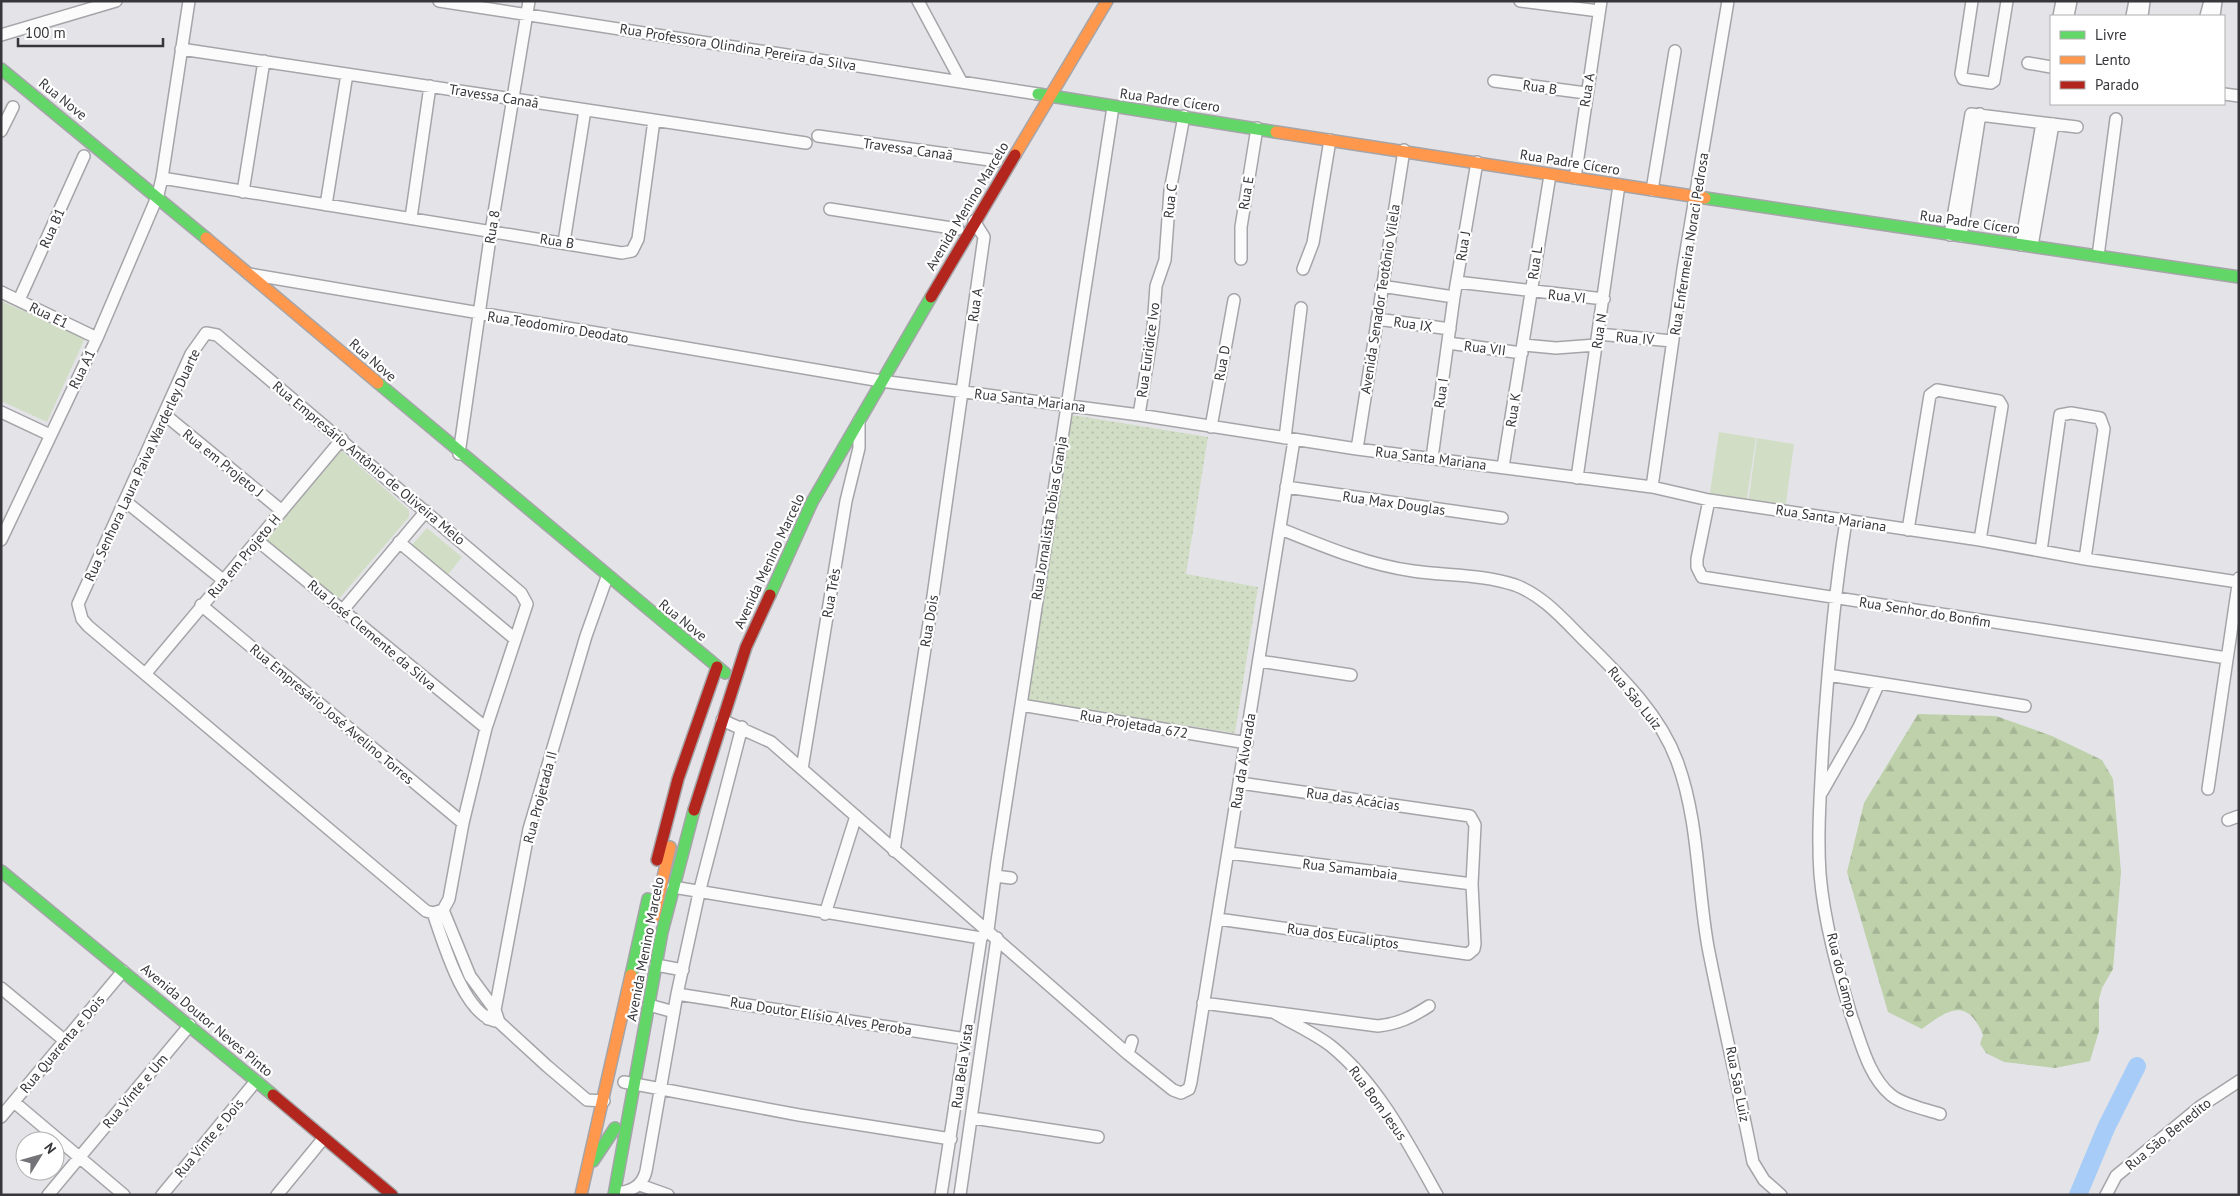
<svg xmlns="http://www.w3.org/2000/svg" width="2240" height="1196" viewBox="0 0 2240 1196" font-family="'PT Sans',sans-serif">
	<defs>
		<pattern id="grass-dots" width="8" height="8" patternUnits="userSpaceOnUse" patternTransform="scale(1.25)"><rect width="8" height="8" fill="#d1dec5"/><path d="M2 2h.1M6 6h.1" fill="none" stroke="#b4bfaa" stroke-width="1.8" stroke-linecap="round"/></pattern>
		<pattern id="forest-firs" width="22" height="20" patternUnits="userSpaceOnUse" patternTransform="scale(1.25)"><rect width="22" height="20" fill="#bed1ab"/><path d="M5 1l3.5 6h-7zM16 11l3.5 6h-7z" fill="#a4b494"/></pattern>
	</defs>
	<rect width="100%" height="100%" fill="#e4e4e8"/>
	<!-- grass -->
	<path fill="url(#grass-dots)" d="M1066 414 1208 437 1186 574 1258 587 1235 733 1027 701Z"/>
	<!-- forest -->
	<path fill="url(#forest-firs)" d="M1918 714 1996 716 2052 736 2102 760 2113 779 2121 872 2113 969 2102 988 2099 999V1031L2090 1061 2055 1068 2004 1062 1986 1053 1980 1044 1983 1035C1967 996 1947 1010 1922 1029L1888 1012 1847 872 1864 803Z"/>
	<!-- green -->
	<path fill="#d1dec5" d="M1 301 85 338 47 422 1 401Z
		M1719 432 1756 438 1746 504 1709 499Z
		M1757 438 1794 444 1785 510 1748 505Z
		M336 449 342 451 409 510V517L338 600 263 544 261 534Z
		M427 528 462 557 447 576 411 546Z"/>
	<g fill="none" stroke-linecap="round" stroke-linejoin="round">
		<!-- river -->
		<path stroke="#a6ccf7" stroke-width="18" d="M2078 1195 2106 1128 2137 1066"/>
		<defs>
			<path id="street" d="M439 1 1038 94
				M918 1 961 81
				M1520 1 1599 11
				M1972 1 1961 74 1963 79 1991 83 1994 81 2007 1
				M2059 16 2062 1
				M2068 16 2071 1
				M2132 16 2135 1
				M2142 16 2144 1
				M2206 16 2210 1
				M2214 16 2216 1
				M1 35 116 1
				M181 49 806 143
				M2028 63 2051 67
				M1494 81 1586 93
				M2224 94 2239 96
				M1 131 13 107
				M818 136 997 161
				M162 178 622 253 632 251 638 239 654 120
				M1575 178 1601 1
				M1652 190 1675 51
				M243 192 264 61
				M326 205 347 74
				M830 209 958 229
				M411 218 430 86
				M1950 235 1971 114 2077 127
				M1961 236 1980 114
				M564 242 585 110
				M2021 245 2042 123
				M2032 246 2053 124
				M2098 256 2116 119
				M1241 259V227L1257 128
				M1303 269 1313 243 1330 140
				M249 274 881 381 1139 415 1357 449 1652 487 1709 500 1980 540 2085 559 2238 582
				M1457 282 1604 299
				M1381 286 1454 297
				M1 292 97 338
				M19 300 84 156
				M1377 319 1450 329
				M206 333 217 335 521 593 527 604 486 728 463 823 449 899 443 910 433 913 426 911 88 626 82 619 78 604 191 354Z
				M1598 334 1672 341
				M1448 343 1522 353
				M1523 345 1556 348 1596 345
				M1 412 50 435
				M164 414 282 511
				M1139 415 1153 328 1156 286 1165 260 1170 191 1184 116
				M1211 427 1234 300
				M1285 438 1301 308
				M1357 449 1404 150
				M459 454 491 231 529 1
				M1432 458 1454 297 1477 162
				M1503 467 1550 175
				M1577 478 1619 185
				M1286 487 1502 518
				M1652 487 1683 269 1728 1
				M1709 500 1697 559V567L1702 577 2227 658
				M125 501 223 580
				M1846 521C1834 594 1828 668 1823 742 1821 786 1817 831 1820 874 1824 922 1838 972 1852 1018 1861 1043 1869 1077 1891 1095 1903 1105 1925 1109 1940 1114
				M1281 529C1323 546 1368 565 1413 571 1447 576 1482 574 1515 585 1542 595 1562 618 1582 638 1618 674 1659 712 1677 761 1699 820 1697 886 1708 947 1722 1019 1739 1090 1753 1162L1764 1180 1781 1195
				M1908 530 1930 395 1937 390 1999 401 2002 406 1980 540
				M1 540 97 338 158 195 162 178 189 1
				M258 541 486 728
				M399 542 515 639
				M2041 551 2060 415 2071 413 2100 418 2104 429 2085 559
				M201 605 463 823
				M342 611 426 511
				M1259 661 1351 675
				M146 673 342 439
				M1828 675 2025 706
				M1021 705 1247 743
				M722 720 771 742 1128 1054 1173 1090 1181 1093 1189 1089 1191 1082 1294 440
				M802 769 846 501 859 448V421
				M2208 789 2239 578
				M1822 792 1859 727 1879 683
				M2228 820 2239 816
				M894 851 932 603 984 237 974 221
				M1229 853 1472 884
				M995 876 1011 878
				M673 887 981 938 988 930
				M443 910 470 976 495 1010 499 1022 547 1066 587 1100 604 1101
				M433 913C443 941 463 1013 495 1021
				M825 914 856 816
				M1218 919 1468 954 1474 949 1475 944 1472 884 1475 825 1470 816 1240 783
				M988 930 997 861 1113 107
				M656 965 683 970
				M1 988 64 1040
				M677 994 966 1039
				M1203 1003 1378 1026C1398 1024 1412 1017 1429 1006
				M649 1005 674 1012
				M1275 1013C1293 1024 1314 1033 1331 1046 1378 1084 1408 1143 1437 1195
				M488 1019 495 1010 529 829 586 636 607 577
				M1128 1054 1132 1041
				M624 1082 799 1115 951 1139
				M14 1102 124 1195
				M1 1117 123 971
				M973 1118 1098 1137
				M640 1185 668 1195
				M615 1193C630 1192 642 1187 646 1171L677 994 699 893 742 727
				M48 1195 190 1025
				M162 1195 256 1081
				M277 1195 323 1139
				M941 1195 981 938
				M960 1195 997 938
				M2106 1195 2116 1176 2201 1106 2239 1081"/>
			<path id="fast" d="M1 69 206 238
				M1038 94 1276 132
				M1705 198 2239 277
				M378 383 725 673
				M770 595 812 502 931 297
				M1 871 273 1095
				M631 975 648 899
				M593 1161 615 1128
				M614 1195 662 932 694 810"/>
			<path id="slow" d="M1276 132 1705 198
				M1015 155 1107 1
				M206 238 378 383
				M654 917 670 847
				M581 1195 631 975"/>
			<path id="jam" d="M931 297 1015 155
				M694 810 746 647 770 595
				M657 860 678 779 717 667
				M273 1095 392 1195"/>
		</defs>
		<!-- street casing -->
		<use href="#street" stroke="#a5a5a9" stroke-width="14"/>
		<!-- fast casing -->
		<use href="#fast" stroke="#a5a5a9" stroke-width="14"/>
		<!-- slow casing -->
		<use href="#slow" stroke="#a5a5a9" stroke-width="14"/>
		<!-- jam casing -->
		<use href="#jam" stroke="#a5a5a9" stroke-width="14"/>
		<!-- street -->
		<use href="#street" stroke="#fbfbfc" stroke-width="11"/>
		<!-- fast -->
		<use href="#fast" stroke="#63d668" stroke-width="11"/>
		<!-- slow -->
		<use href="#slow" stroke="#ff974d" stroke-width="11"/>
		<!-- jam -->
		<use href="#jam" stroke="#b3261e" stroke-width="11"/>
	</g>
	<g text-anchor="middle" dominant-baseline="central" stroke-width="4.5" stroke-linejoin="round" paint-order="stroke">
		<!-- street labels -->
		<g font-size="14" fill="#37373b" stroke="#fff">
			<text transform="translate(738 47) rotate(9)">Rua Professora Olindina Pereira da Silva</text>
			<text transform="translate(1540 87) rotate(8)">Rua B</text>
			<text transform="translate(1587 90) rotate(-81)">Rua A</text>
			<text transform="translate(494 96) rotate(9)">Travessa Canaã</text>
			<text transform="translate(63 99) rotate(39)">Rua Nove</text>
			<text transform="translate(1170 100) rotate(8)">Rua Padre Cícero</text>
			<text transform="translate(908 149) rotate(8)">Travessa Canaã</text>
			<text transform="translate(1570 162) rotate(9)">Rua Padre Cícero</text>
			<text transform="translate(1246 193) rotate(-81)">Rua E</text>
			<text transform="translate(1170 201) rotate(-84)">Rua C</text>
			<text transform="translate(967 206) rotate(-59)">Avenida Menino Marcelo</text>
			<text transform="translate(1970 222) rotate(8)">Rua Padre Cícero</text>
			<text transform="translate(492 227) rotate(-81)">Rua 8</text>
			<text transform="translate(52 228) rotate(-66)">Rua B1</text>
			<text transform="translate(557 241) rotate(9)">Rua B</text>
			<text transform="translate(1689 244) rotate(-81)">Rua Enfermeira Noraci Pedrosa</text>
			<text transform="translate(1463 246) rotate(-81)">Rua J</text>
			<text transform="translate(1535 263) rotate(-82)">Rua L</text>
			<text transform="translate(1567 296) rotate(6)">Rua VI</text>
			<text transform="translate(1380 299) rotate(-81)">Avenida Senador Teotônio Vilela</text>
			<text transform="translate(975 305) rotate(-82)">Rua A</text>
			<text transform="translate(49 315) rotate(26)">Rua E1</text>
			<text transform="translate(1413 324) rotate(8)">Rua IX</text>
			<text transform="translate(558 327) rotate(9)">Rua Teodomiro Deodato</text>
			<text transform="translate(1599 331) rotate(-81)">Rua N</text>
			<text transform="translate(1635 338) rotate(5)">Rua IV</text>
			<text transform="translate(1485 348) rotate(7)">Rua VII</text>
			<text transform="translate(1148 350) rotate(-82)">Rua Euridice Ivo</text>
			<text transform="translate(373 360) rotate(41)">Rua Nove</text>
			<text transform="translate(1222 363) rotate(-80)">Rua D</text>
			<text transform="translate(82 369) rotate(-64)">Rua A1</text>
			<text transform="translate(1441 393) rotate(-82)">Rua I</text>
			<text transform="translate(1030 400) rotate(7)">Rua Santa Mariana</text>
			<text transform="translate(1513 410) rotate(-81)">Rua K</text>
			<text transform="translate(1431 458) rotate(7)">Rua Santa Mariana</text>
			<text transform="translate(223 463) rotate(39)">Rua em Projeto J</text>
			<text transform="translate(369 463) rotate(40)">Rua Empresário Antônio de Oliveira Melo</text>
			<text transform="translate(142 465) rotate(-65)">Rua Senhora Laura Paiva Warderley Duarte</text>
			<text transform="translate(1394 503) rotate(8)">Rua Max Douglas</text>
			<text transform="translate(1049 518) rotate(-81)">Rua Jornalista Tobias Granja</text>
			<text transform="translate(1831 518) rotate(9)">Rua Santa Mariana</text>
			<text transform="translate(244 556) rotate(-50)">Rua em Projeto H</text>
			<text transform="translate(769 561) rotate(-65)">Avenida Menino Marcelo</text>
			<text transform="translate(831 593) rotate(-80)">Rua Três</text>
			<text transform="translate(1925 612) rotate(9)">Rua Senhor do Bonfim</text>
			<text transform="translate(683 620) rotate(39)">Rua Nove</text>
			<text transform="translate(929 621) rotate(-81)">Rua Dois</text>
			<text transform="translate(372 635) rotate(40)">Rua José Clemente da Silva</text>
			<text transform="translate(1635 698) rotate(51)">Rua São Luiz</text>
			<text transform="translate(332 714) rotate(40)">Rua Empresário José Avelino Torres</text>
			<text transform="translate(1134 724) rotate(10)">Rua Projetada 672</text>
			<text transform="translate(1243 761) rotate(-81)">Rua da Alvorada</text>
			<text transform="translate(540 797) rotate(-75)">Rua Projetada II</text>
			<text transform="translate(1353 799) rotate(8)">Rua das Acácias</text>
			<text transform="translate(1350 869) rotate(7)">Rua Samambaia</text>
			<text transform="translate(1343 936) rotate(8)">Rua dos Eucaliptos</text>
			<text transform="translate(645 949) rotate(-79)">Avenida Menino Marcelo</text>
			<text transform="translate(1842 975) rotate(76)">Rua do Campo</text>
			<text transform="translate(821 1016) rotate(9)">Rua Doutor Elísio Alves Peroba</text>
			<text transform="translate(207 1020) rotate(40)">Avenida Doutor Neves Pinto</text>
			<text transform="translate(62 1044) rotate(-50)">Rua Quarenta e Dois</text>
			<text transform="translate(962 1066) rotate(-82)">Rua Bela Vista</text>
			<text transform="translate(1738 1084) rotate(79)">Rua São Luiz</text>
			<text transform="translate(135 1091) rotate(-50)">Rua Vinte e Um</text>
			<text transform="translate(1378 1103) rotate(54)">Rua Bom Jesus</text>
			<text transform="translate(2168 1134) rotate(-39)">Rua São Benedito</text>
			<text transform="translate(209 1138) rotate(-50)">Rua Vinte e Dois</text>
		</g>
	</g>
	<!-- border -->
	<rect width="2240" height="1196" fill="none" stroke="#37373b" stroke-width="5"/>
	<!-- legend -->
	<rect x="2050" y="15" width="175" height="90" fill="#ffffff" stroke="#afafb1"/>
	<rect x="2060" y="31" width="25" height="8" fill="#63d668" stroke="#afafb1"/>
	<text x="2095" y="40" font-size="15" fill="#37373b">Livre</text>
	<rect x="2060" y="56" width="25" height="8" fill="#ff974d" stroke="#afafb1"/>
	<text x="2095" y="65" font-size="15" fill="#37373b">Lento</text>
	<rect x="2060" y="81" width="25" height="8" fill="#b3261e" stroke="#afafb1"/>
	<text x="2095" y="90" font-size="15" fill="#37373b">Parado</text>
	<!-- north arrow -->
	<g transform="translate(40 1156) rotate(53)"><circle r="24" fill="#ffffff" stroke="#afafb1"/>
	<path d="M0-4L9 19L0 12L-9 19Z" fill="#747478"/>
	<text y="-8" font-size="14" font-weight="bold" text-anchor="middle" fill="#37373b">N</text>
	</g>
	<!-- scale -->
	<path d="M18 38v8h145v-8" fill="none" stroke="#37373b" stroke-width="2.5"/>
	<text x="25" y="38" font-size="15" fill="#37373b" stroke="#ffffff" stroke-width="4" paint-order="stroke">100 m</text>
</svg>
